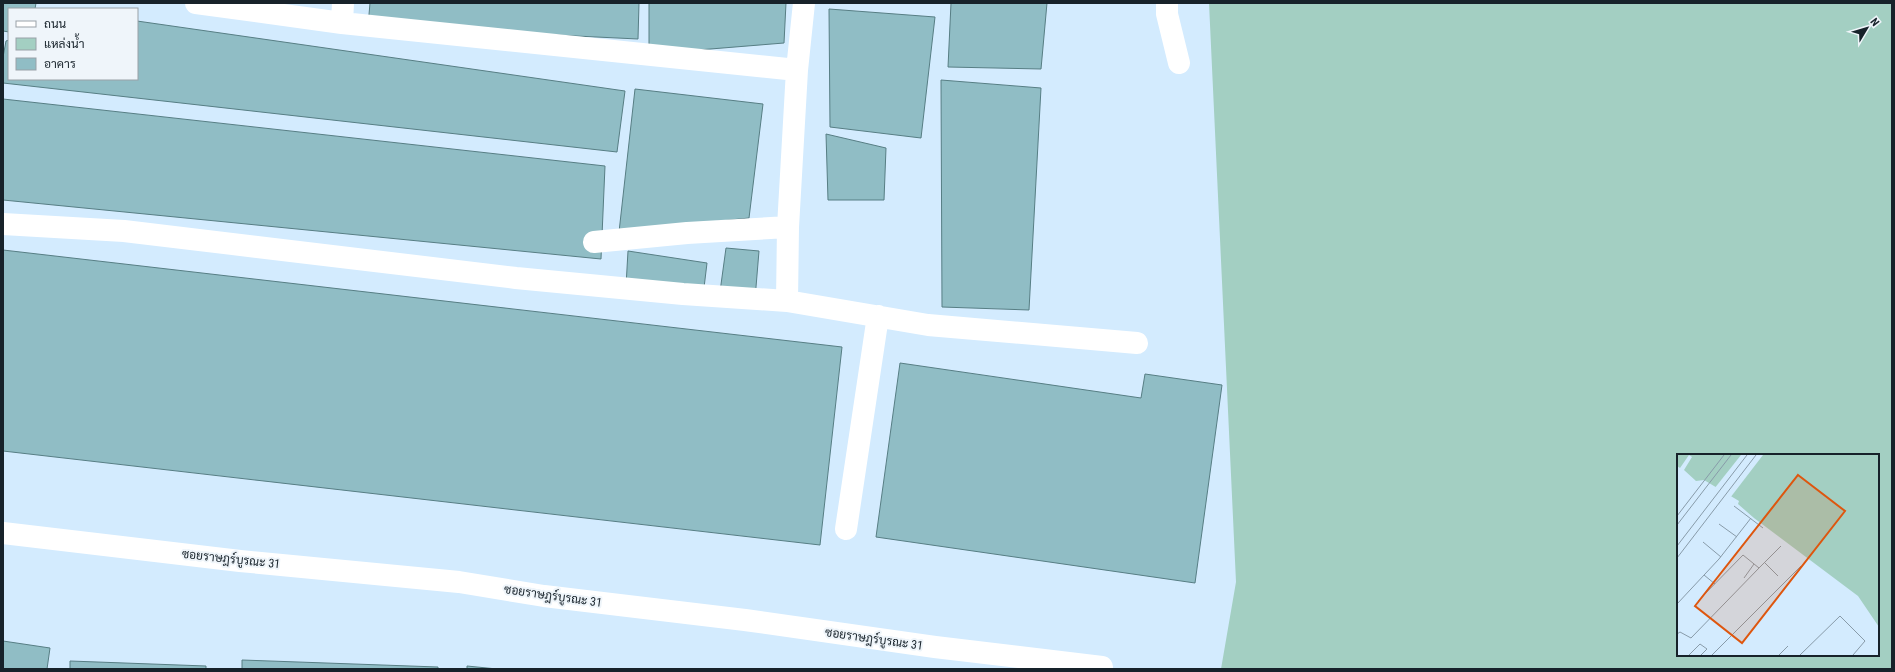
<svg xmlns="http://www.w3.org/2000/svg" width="1895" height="672" viewBox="0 0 1895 672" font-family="'Roboto Condensed',Sarabun,sans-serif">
	<rect width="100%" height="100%" fill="#d3ebfe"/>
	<!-- water -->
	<path fill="#a3cfc2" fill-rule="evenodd" d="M1209 3H1892V669H1221L1236 582ZM1678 455H1878V655H1678Z"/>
	<!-- building -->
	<path fill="#90bdc5" stroke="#577e84" d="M3 3H36L35 9H9V32L3 31Z
		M370 3H639L638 39 368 26Z
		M649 3H786L784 43 649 54Z
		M951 3H1047L1041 69 948 67Z
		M829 9 935 17 921 138 830 127Z
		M137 21 625 91 617 152 3 83V57L6 41 9 40V79H137Z
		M941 80 1041 88 1029 310 942 307Z
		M635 89 763 104 749 218 619 232Z
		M3 99 605 166 601 259 3 200Z
		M826 134 886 148 884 200H828Z
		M726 248 759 251 755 299H719Z
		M3 250 842 347 820 545 3 451Z
		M628 251 707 263 703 296 626 286Z
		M900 363 1141 398 1145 374 1222 385 1195 583 876 537Z
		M3 641 50 648 47 669H3Z
		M242 660 438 667V669H242Z
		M70 661 206 666V669H70Z
		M467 666 497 669H467Z"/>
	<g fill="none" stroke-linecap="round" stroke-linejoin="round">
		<!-- minor -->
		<path stroke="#fff" stroke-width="22" d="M1167 3V14L1179 63
			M342 23 343 3
			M797 70 804 3
			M3 224 124 231 516 278 683 294 787 301 788 227 797 70 342 23 196 3
			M594 242 687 233 788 227
			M787 301 928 325 1137 343
			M846 529 878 316
			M3 533 240 561 459 582 544 596 745 620 935 647 1102 667"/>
	</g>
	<g text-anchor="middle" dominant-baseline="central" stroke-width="4" stroke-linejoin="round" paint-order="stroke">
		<!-- street labels -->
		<g font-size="12" fill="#17222a" stroke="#eff5fa">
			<text transform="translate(231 559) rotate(6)">ซอยราษฎร์บูรณะ 31</text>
			<text transform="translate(553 596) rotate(8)">ซอยราษฎร์บูรณะ 31</text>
			<text transform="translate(874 639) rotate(8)">ซอยราษฎร์บูรณะ 31</text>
		</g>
	</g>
	<!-- overview -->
	<g transform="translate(1677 454)">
		<rect width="202" height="202" fill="#d3ebfe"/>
		<path d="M0 1H202V173L181 142 77 64 61 50 62 47 27 26 19 27 7 16 15 3 12 1 3 14 0 12Z" fill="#a3cfc2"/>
		<path d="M64 1H86L53 44 37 35Z" fill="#d3ebfe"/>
		<path fill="none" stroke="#889ba9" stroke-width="1" d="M57 52 86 74M0 62 47 1M42 70 60 83M0 71 54 1M26 88 44 103M0 92 70 1M0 104 79 1M88 109 101 122M82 114 104 92M27 121 38 130M67 124 77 110M0 150 42 105 74 64M0 180 3 178 14 184 82 114 66 101 21 147M12 201 23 190 30 195 24 201M35 201 124 112M102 201 111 192M123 201 163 162 188 187 176 201"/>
		<path fill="#de560e" fill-opacity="0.15" stroke="#de560e" stroke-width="2" d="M121 21 168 57 65 189 18 152Z"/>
		<rect width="202" height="202" fill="none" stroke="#17222a" stroke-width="2"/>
	</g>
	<!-- border -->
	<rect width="1895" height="672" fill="none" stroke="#17222a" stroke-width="8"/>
	<!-- legend -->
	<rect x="8" y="8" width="130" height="72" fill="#eff5fa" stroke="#99a1a7"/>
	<rect x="16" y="21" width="20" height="6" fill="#ffffff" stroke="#99a1a7"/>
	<text x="44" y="28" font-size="12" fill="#17222a">ถนน</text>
	<rect x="16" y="38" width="20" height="12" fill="#a3cfc2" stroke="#99a1a7"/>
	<text x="44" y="48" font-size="12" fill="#17222a">แหล่งน้ำ</text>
	<rect x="16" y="58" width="20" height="12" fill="#90bdc5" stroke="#99a1a7"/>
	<text x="44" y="68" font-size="12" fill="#17222a">อาคาร</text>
	<!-- north arrow -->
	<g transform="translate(1867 28) rotate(52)" stroke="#eff5fa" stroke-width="3" paint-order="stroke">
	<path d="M0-3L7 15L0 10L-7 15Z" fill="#17222a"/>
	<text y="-6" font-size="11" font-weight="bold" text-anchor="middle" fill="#17222a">N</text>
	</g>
</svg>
